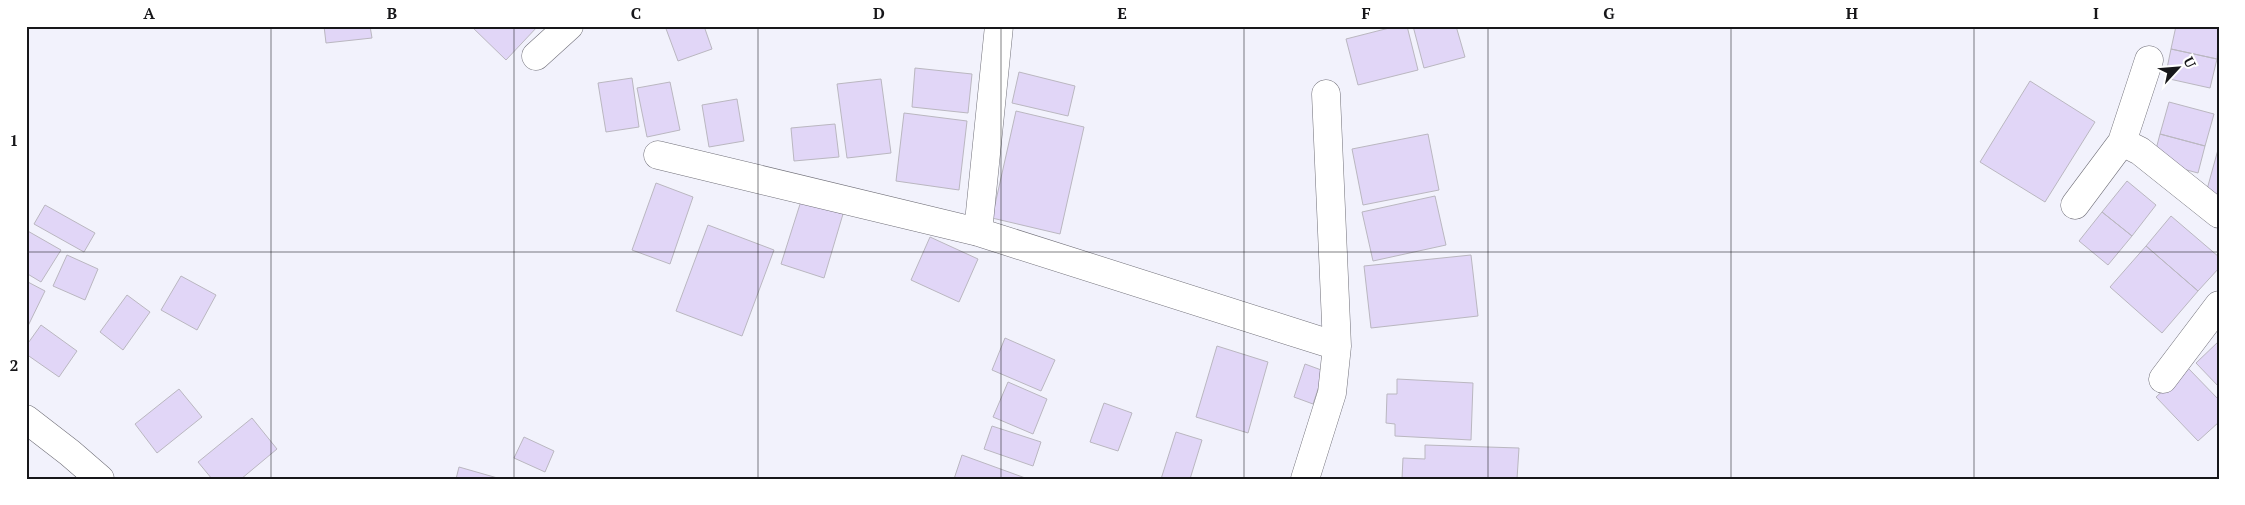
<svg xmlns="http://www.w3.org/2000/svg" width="2245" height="505" viewBox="0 0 2245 505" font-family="'PT Serif',serif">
	<rect width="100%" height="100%" fill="#f2f2fc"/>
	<!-- building -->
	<path fill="#e1d6f7" stroke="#bab7c0" d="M324 26H370L372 38 326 43Z
		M471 26H538L506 60Z
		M665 26H704L712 49 678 61Z
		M1397 26H1407L1418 70 1358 85 1346 39Z
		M1413 26H1456L1465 57 1424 68Z
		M2176 26H2219L2217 59 2171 49Z
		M2171 49 2217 59 2210 88 2165 78Z
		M915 68 972 74 968 113 912 107Z
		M1019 72 1075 86 1068 116 1012 103Z
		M632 78 639 127 606 132 598 83Z
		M881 79 891 153 847 158 837 84Z
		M2030 81 2095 122 2045 202 1980 162Z
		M670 82 680 130 647 137 637 88Z
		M737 99 744 141 709 147 702 105Z
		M2169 102 2214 114 2205 146 2160 134Z
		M1016 111 1084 127 1060 234 992 218Z
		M904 113 967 121 959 190 896 181Z
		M835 124 839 157 794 161 791 128Z
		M1428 134 1439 190 1363 205 1352 149Z
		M2160 134 2205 146 2198 173 2153 161Z
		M2219 146V196L2206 193Z
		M2127 181 2156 205 2132 236 2102 212Z
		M656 183 693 197 670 264 632 250Z
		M1435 196 1446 245 1373 261 1362 212Z
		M801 201 843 214 824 278 781 264Z
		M45 205 95 233 84 252 34 224Z
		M2102 212 2132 236 2108 265 2079 241Z
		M2171 216 2219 257V268L2198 291 2146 246Z
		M708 225 774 250 742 336 676 311Z
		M26 230 61 250 41 282 26 273Z
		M930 237 978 259 959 302 911 280Z
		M2146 246 2198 291 2162 333 2110 287Z
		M67 255 98 269 85 300 53 286Z
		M1471 255 1478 316 1371 328 1364 266Z
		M181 276 216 295 197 330 161 310Z
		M26 281 45 291 27 328 26 327Z
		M127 295 150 312 123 350 100 332Z
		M41 325 77 351 59 377 26 354V346Z
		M1005 338 1055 360 1041 391 992 370Z
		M2219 341V387L2196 363Z
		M1217 346 1268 362 1248 433 1196 417Z
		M1305 364 1324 371 1313 404 1294 397Z
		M2188 368 2219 400V422L2198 441 2156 397Z
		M1397 379 1473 383 1471 440 1395 436V424L1386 423 1387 394H1397Z
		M1008 382 1047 399 1033 434 993 417Z
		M179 389 202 417 157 453 135 424Z
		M1104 403 1132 413 1118 451 1090 442Z
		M252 418 277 449 241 479H212L198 462Z
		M992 426 1041 442 1033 466 984 449Z
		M1176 432 1202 440 1190 479H1161Z
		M524 437 554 451 545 472 514 458Z
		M1425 445 1519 448 1517 479H1402L1403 458 1425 459Z
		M962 455 1028 479H954Z
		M459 467 501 479H456Z"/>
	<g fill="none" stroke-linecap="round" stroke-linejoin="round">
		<defs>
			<path id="minor" d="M536 56 569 26
				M2122 142 2140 151 2219 214
				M658 155 978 232 1337 346
				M2075 205 2122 142 2149 60
				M978 232 999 26
				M2163 379 2219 305
				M26 419 70 453 100 479
				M1305 479 1332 393 1337 346 1326 94"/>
		</defs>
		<!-- minor casing -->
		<use href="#minor" stroke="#717079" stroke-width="29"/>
		<!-- minor -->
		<use href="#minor" stroke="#fff" stroke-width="28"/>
	</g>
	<!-- grid -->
	<path fill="none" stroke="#17171a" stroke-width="1" stroke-opacity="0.55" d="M271 26V479M514 26V479M758 26V479M1001 26V479M1244 26V479M1488 26V479M1731 26V479M1974 26V479M26 252H2219"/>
	<!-- border -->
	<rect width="2245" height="505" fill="none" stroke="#ffffff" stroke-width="55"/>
	<!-- north arrow -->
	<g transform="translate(2178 68) rotate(64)" stroke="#ffffff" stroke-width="4" paint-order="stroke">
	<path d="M0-4L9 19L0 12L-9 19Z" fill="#17171a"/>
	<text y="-8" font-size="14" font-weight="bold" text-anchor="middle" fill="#17171a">U</text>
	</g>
	<rect x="28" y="28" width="2190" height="450" fill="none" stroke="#17171a" stroke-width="2"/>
	<g font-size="16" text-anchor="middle" font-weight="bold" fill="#17171a">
		<text x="149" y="19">A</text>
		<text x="392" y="19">B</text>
		<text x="636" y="19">C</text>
		<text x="879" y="19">D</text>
		<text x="1122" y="19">E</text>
		<text x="1366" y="19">F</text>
		<text x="1609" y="19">G</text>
		<text x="1852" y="19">H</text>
		<text x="2096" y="19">I</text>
		<text x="14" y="146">1</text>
		<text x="14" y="371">2</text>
	</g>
</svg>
